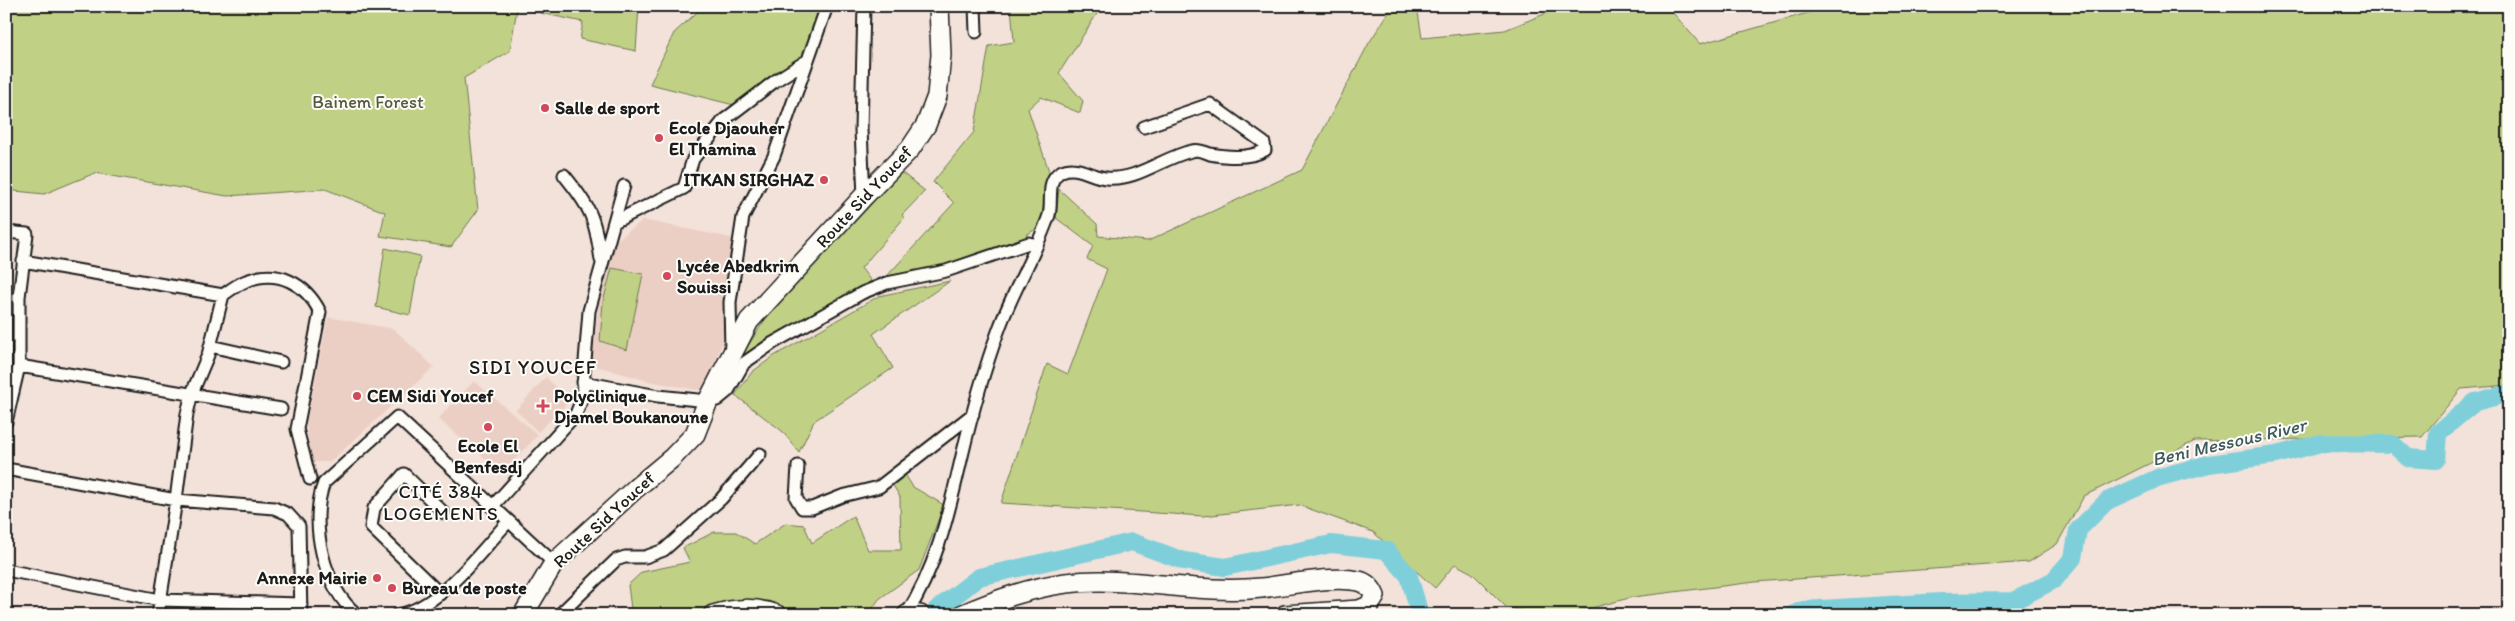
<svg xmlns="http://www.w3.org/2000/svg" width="2515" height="621" viewBox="0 0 2515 621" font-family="Itim,sans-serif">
	<rect width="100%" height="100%" fill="#f3e2d9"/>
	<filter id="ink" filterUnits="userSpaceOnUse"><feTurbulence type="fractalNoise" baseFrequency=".02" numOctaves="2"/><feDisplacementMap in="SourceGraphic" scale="10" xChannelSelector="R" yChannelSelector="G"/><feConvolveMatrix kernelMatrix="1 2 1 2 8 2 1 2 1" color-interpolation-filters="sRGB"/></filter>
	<g filter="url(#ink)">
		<!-- built -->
		<path fill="#eccfc4" d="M643 220 732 238 722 344 703 391 648 381 596 366 592 359 598 309 613 243Z
			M328 317 394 329 434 367 330 462H312L306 426Z
			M546 377 570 401 538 432 516 410Z
			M474 381 538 435 502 473 438 419Z"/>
		<!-- green -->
		<path fill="#c0d186" stroke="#6e7651" d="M6 6H639L636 51 580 39 583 22 517 8 510 51 464 78 478 210 451 247 380 236 385 212 325 189 227 196 95 173 44 194 6 190Z
			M704 6H820L804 57 766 79 734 105 650 84 674 33Z
			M1011 6H1102L1059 73 1083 101 1080 113 1041 97 1028 109 1053 183 1044 224 1026 235 1028 240 948 265 887 276 954 203 933 182 974 132 989 46 1014 42Z
			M1393 6H1417L1422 38 1505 30 1564 6H1667L1700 44 1832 6H2509V385L2461 389 2422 437 2195 441 2084 496 2057 544 2029 562 1755 582 1633 597 1565 615H1538L1506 607 1472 573 1455 564 1435 588 1373 532 1299 505 1203 516 1001 503 1047 364 1068 374 1107 269 1087 259 1093 246 1056 218 1059 189 1097 224 1098 236 1148 241 1302 170 1369 43Z
			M901 172 925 191 902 215 904 218 861 268 871 281 736 364 768 315Z
			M385 248 420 256 410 315 376 307Z
			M612 268 643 274 627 350 600 341 603 302Z
			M950 281 873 334 893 368 814 421 799 452 782 431 735 395 752 372 774 356 879 296Z
			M904 473 913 487 944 505 919 570 879 599 868 615H793L774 606 750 600 720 603 700 615H629L631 609 628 585 642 572 690 562 683 548 714 532H736L755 544 786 523 804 525 812 543 853 516 868 550H901L900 497 891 482Z"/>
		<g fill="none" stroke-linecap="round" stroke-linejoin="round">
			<!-- river -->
			<path stroke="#7fcfdb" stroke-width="18" d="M936 610 979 577 1132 542 1184 561 1225 567 1331 544 1386 550 1409 576 1420 615
				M1792 615 1803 610 1941 602 2014 601 2054 580 2073 558 2078 530 2107 501 2160 477 2209 464 2276 455 2321 443 2393 444 2408 458 2436 460 2438 433 2475 402 2509 393"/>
			<defs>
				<path id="street" d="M975 6 976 32
					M564 175C591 208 595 218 601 260
					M864 196 861 130 864 6
					M614 222 684 188 693 159 724 120 775 81 808 60
					M6 232 27 234 19 297V366L6 422
					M23 261 223 295C230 290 238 284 246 281 278 268 306 284 320 312L297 429 310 479
					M210 346 281 362
					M731 351 730 302 743 217 774 156 827 6
					M19 366 281 409
					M583 382 658 396 708 401 717 400 728 391 744 363 773 343 862 293 887 283 946 271 1029 243 1037 245
					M798 466 796 498 802 508H812L842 496 879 487 973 414
					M6 469 176 500 274 508 288 514 299 526 301 615
					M492 507 576 414 582 399 589 311 624 186
					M6 570 160 600 301 604
					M440 594 371 527 374 508 404 474 444 513
					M158 615 176 500 187 414 192 393 208 355 223 295
					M358 615C323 590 309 521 324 483L397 417 554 563
					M397 615C439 609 480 552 508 522
					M559 615 616 560 625 557H645L664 550 721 499 760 454
					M906 615C937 567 949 511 962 456 972 413 984 370 999 329 1013 290 1036 254 1049 215 1053 200 1045 179 1062 171 1076 164 1092 177 1106 178 1138 181 1163 157 1192 151 1197 149 1205 152 1210 154 1227 157 1250 159 1265 150L1264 143 1210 104 1144 127"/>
				<path id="primary" d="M523 615 554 563 636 488 672 458 695 434 708 401 749 321 864 196 910 149 926 125 937 96 941 55 939 6
					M713 615C736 608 755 607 777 615
					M907 615H920
					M961 615C996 600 1029 588 1066 583 1131 575 1196 595 1261 588 1290 585 1331 575 1359 581 1368 583 1372 589 1375 596L1369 606 1359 610 1285 615"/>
			</defs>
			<!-- street casing -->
			<use href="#street" stroke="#1c1c1c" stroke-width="15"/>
			<!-- primary casing -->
			<use href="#primary" stroke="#1c1c1c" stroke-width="22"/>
			<!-- street -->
			<use href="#street" stroke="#fdfcf7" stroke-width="11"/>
			<!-- primary -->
			<use href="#primary" stroke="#fdfcf7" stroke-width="19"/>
		</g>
	</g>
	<!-- markers -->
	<g fill="#d1495b" stroke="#fdfcf7" stroke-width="2">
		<circle cx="545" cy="108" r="5"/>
		<circle cx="659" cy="138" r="5"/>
		<circle cx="824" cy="180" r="5"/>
		<circle cx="667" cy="276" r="5"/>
		<circle cx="357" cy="396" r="5"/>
		<path d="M540.5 398.5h5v5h5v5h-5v5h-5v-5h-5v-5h5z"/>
		<circle cx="488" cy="427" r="5"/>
		<circle cx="377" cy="578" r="5"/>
		<circle cx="392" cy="588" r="5"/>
	</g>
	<g text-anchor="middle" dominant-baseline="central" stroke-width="4" stroke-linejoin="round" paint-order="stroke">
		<!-- park labels -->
		<g font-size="18" fill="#555b41" stroke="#fdfcf7">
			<text x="368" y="102">Bainem Forest</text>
		</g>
		<!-- poi labels -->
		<g font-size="18" font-weight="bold" fill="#1c1c1c" stroke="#fdfcf7" text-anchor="start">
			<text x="555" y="108">Salle de sport</text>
			<text x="669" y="128">Ecole Djaouher<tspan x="669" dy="21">El Thamina</tspan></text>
			<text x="814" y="180" text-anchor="end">ITKAN SIRGHAZ</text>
			<text x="677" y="266">Lycée Abedkrim<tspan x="677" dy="21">Souissi</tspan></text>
			<text x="367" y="396">CEM Sidi Youcef</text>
			<text x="554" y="396">Polyclinique<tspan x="554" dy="21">Djamel Boukanoune</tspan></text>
			<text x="488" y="446" text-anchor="middle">Ecole El<tspan x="488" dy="21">Benfesdj</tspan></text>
			<text x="367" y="578" text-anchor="end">Annexe Mairie</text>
			<text x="402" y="588">Bureau de poste</text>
		</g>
		<!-- street labels -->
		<g font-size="18" fill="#1c1c1c" stroke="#fdfcf7">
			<text transform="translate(864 197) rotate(-47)">Route Sid Youcef</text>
			<text transform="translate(604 520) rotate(-43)">Route Sid Youcef</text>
		</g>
		<!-- water labels -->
		<g font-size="19" font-style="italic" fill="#3f5b5f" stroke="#fdfcf7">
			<text transform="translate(2229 442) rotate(-13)">Beni Messous River</text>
		</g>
		<!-- neighbourhood labels -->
		<g font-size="19" letter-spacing="1" fill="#1c1c1c" stroke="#fdfcf7">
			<text x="441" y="491">CITÉ 384<tspan x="441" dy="22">LOGEMENTS</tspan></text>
		</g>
		<!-- quarter labels -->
		<g font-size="20" letter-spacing="1" fill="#1c1c1c" stroke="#fdfcf7">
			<text x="533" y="367">SIDI YOUCEF</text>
		</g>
	</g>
	<!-- margin -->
	<rect width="2515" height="621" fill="none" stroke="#fdfcf7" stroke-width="25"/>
	<rect x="12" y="12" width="2490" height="596" fill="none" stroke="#1c1c1c" stroke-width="2" filter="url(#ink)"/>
</svg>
